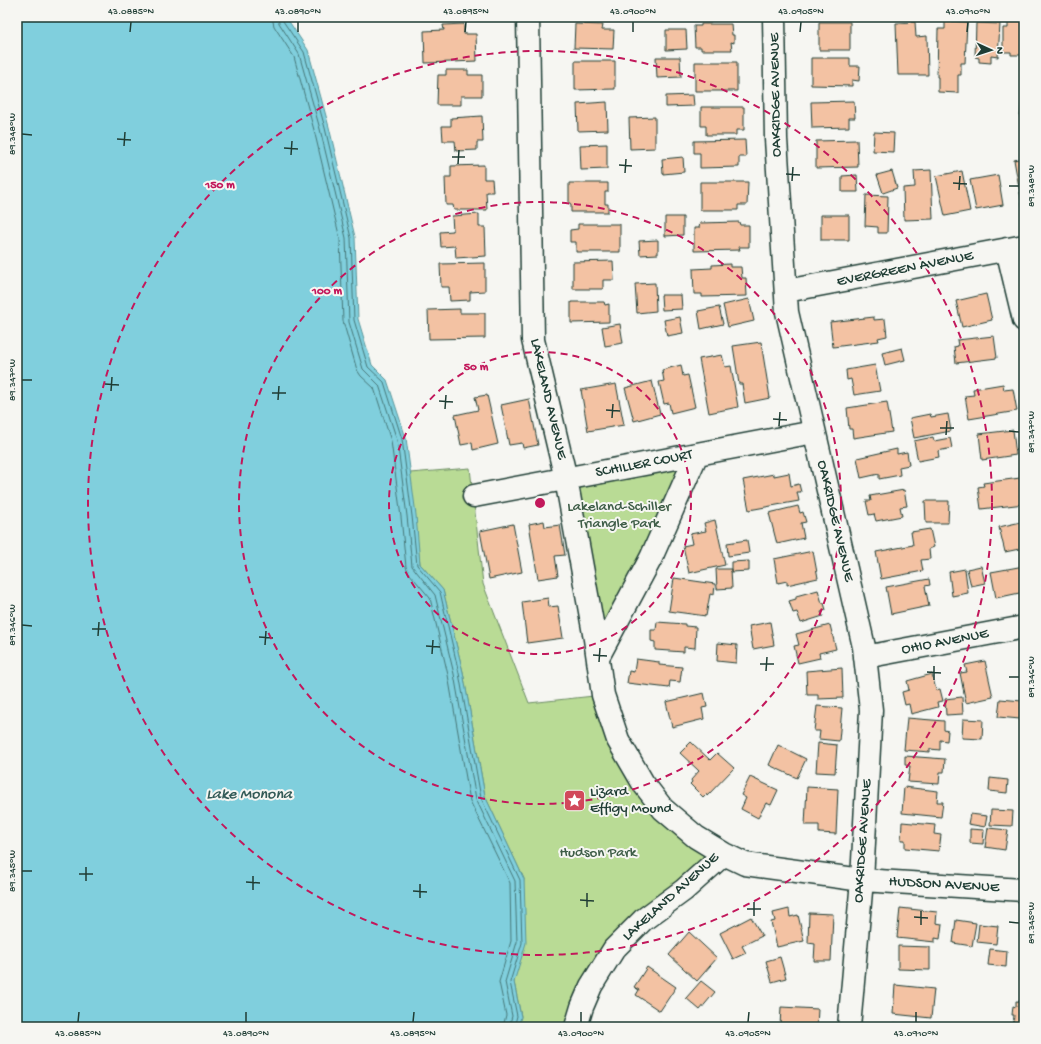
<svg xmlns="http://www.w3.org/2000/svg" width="1041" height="1044" viewBox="0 0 1041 1044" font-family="'Gochi Hand',sans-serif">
	<rect width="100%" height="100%" fill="#f6f6f2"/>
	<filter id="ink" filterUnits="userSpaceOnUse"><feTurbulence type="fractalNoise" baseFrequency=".025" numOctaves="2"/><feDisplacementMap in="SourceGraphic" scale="8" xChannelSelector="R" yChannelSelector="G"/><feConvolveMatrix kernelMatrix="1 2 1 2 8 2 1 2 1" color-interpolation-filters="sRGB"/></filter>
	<g filter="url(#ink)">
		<!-- green -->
		<path fill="#b9db95" stroke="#6c8c64" d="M697 454 598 657 566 479Z
			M470 468 483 584 529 703 603 695 643 783 724 854 643 920 576 1027H518L521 1016 514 982 524 879 485 796 463 672 443 590 420 564 410 473Z"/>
		<!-- water -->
		<path fill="#80cfdd" stroke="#599599" d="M17 17H286L308 50 329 127 355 237 358 319 372 365 387 380 406 438 416 515 420 564 443 590 463 672 485 796 524 879 526 943 514 982 521 1017 518 1027H17Z"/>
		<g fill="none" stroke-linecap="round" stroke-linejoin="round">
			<!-- shore -->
			<path stroke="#467778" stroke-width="1" d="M272 17 274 26 294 57 314 130 340 239 343 321 357 370 361 376 374 388 391 441 401 517 406 567 409 573 430 598 448 675 470 801 510 883 511 941 499 982 506 1015 503 1027
				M278 17 279 23 299 54 320 129 346 238 349 322 363 369 379 385 397 440 407 516 412 566 435 595 454 674 476 799 515 881 517 942 505 982 512 1016 509 1027
				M283 17V21L304 52 325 128 351 238 354 320 368 367 384 382 402 439 412 516 417 565 440 592 459 673 481 798 520 880 522 943 510 982 517 1016 514 1027"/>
		</g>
		<!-- building -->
		<path fill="#f3c2a3" stroke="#1f3d34" d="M1008 19 1023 20 1024 55H1011V52H1003V28H1008Z
			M945 21 967 22 965 63H961V75H958V93L938 92V77H937L938 29H945Z
			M819 22H850V50H819Z
			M915 22 916 37 927 36 928 75H898L896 23Z
			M976 23 1000 24 998 57 991 56V63L979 62V58L975 57Z
			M464 24V34H476L477 61 425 63 424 31 444 30 443 25Z
			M575 24 603 25 602 30H614L613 49 574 48Z
			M701 24H731L732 35H734V43L731 42 732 50H701V47H695L694 26H701Z
			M666 30H686L687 49 666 50Z
			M656 57H680L681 77 657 78Z
			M811 58H850V66H860L859 81 852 80V86L811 85Z
			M575 61H615V89L575 90Z
			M695 62H737V91H695Z
			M446 70H468V75H482V96H461V105H437L438 75H446Z
			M693 95 694 106 666 107V96Z
			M1022 96H1024V118H1020Z
			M854 101 855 118H849V127L812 128 811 102Z
			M607 102 608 130 578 131 577 104Z
			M701 107H744V130H736V135H706V126H701Z
			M482 116 483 142H477V150L456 151 455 141H443L442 126H451V118Z
			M655 117V148L630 149 629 118Z
			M874 132 894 133 893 152 873 151Z
			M745 140 746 157H739V167L700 168V153H694V141Z
			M857 140 858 167 816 168V141Z
			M607 144V169L581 170 580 145Z
			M683 157 684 172 663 174 662 159Z
			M1024 158V208L1023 209 1014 160Z
			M484 165V179H492L493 192H486L487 210H454L453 205H446L445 177H451V166Z
			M931 170 933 219 904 220 903 188 915 187 914 171Z
			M892 171 897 188 883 193 877 175Z
			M962 171 970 211 945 216 936 176Z
			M857 175 858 192H842V176Z
			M998 175 1003 205 976 210 970 180Z
			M700 182H748L747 205H738V210H700Z
			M569 183H608V192H605V204H608V212H571V204L569 203Z
			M866 195 888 196 887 233H878V227L865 226Z
			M479 214V227H485L486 256 456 258 455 246 441 247 440 232 453 231 452 216Z
			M821 215H849V240H821Z
			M665 217H683V235L665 236Z
			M739 222 740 225H749V247H739L740 250 694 251V228H699L700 223Z
			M578 224H620V252H576V242H570V230L578 229Z
			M658 240V254L640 255 639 241Z
			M613 261 614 280H603V289H573V262Z
			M485 263V291L470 292V300L450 301 449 287H441L440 264Z
			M730 264V267H741L742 278H746L747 296 702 297V294H694L693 269 712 268V265Z
			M655 283 656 311 637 313 635 284Z
			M986 294 992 320 962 327 956 301Z
			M661 295H681L682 309 662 310Z
			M749 299 754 321 728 327 723 305Z
			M571 302H604L605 305 609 304V322L571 323Z
			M719 307 723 324 701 329 698 311Z
			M460 309V313H485V338L429 339 428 310Z
			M680 317 683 333 667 336 664 320Z
			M874 317V320L885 319 887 336 878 338 879 341 833 347 830 322Z
			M620 324 623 343 605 346 602 327Z
			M994 336 997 358 956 363 954 347 958 346 957 340Z
			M761 342 770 398 745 403 742 384H739L733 346Z
			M902 348 905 360 885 365 882 353Z
			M722 355 725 367 731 366 738 407 709 413 699 359Z
			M681 365 683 376 688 375 695 407 671 413 669 403 664 404 659 382 664 381 662 370Z
			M875 365 880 391 854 395 851 379 847 380 846 370Z
			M652 381 660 414 634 421 625 388Z
			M616 384 624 425 588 431 581 390Z
			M1003 384 1004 390 1013 389 1017 411 969 419 965 396 974 395 973 389Z
			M487 395 498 444 473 450 472 443 461 445 455 415 478 410 475 397Z
			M529 399 538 445 523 448 522 443 509 445 501 405Z
			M887 402 892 432 853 438 852 429H849L847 408Z
			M930 414 931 417 948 414 951 431 914 438 910 418Z
			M1013 430 1016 455 982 460 979 434Z
			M933 437 934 441 950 438 952 448 938 451 939 457 918 461 914 441Z
			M897 449V454L907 452 909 465 899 467 900 475 879 479V474L861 478 857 458Z
			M789 473 791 486 799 484 801 492H797L799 501 749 510 743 480 774 474V476Z
			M1020 478 1024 504 981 509 978 487 984 486 983 483Z
			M904 490 907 506 900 507 902 516 876 521 874 514 869 515 866 501H871L870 496Z
			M925 501H949L948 523H926Z
			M798 506 800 513 803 512 806 522 801 523 804 538 777 544 769 513Z
			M715 520 725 565 689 573 683 546 692 544 690 534 706 531 704 523Z
			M544 521 545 527 560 525 565 555 555 556 558 576 538 579 529 524Z
			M1021 522V524H1024V548L1005 552 999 527Z
			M513 524 522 572 489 579 480 531Z
			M930 529 934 547 929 549 930 559 921 560 923 571 881 579 876 552 913 545 911 532Z
			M747 540 749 553 728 556 727 543Z
			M813 551 818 578 787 585V581L778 583 774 559Z
			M749 561V571L731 572V562Z
			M981 566 985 583 971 586 967 569Z
			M1024 566V592L996 598 991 572Z
			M716 569H731L732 588 717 589Z
			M965 569 968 593 952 596 949 572Z
			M674 578 715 584 714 595 710 594 706 616 669 611Z
			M929 579 930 585 925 586 929 606 891 614 886 587Z
			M818 590 822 603H824L826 610 821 612 823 616 801 623 797 612 793 613 789 601 796 599V596Z
			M548 598 549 607 558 606 563 638 527 643 522 602Z
			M657 622 685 624V626L696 627 695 648 684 647V652L655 650V642L651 641V630H656Z
			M770 622 774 645 753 649 749 626Z
			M830 625 836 649 819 653 820 658 798 663 794 646 799 645 796 634Z
			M718 643 737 645 736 663 717 661Z
			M636 659 659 662V665L682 667 680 682 670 681 669 688 627 683 629 671 634 672Z
			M985 661 993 697 966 703 960 673 967 672 965 665Z
			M842 668 843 698 818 699V695H807L806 671Z
			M932 674 936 690 940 689 943 701 937 702 938 707 911 714 909 704 905 705 902 692 909 690 907 681Z
			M704 693 707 707 702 708 704 719 672 727 666 702Z
			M962 697 963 714 946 715 945 699Z
			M1000 699 1022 701 1020 719 998 717Z
			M817 706 842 708 839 741 819 739 820 731H814Z
			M907 718 944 721V730L948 731 947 741 940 740V750L930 749V752L904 750Z
			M963 719 983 720 982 739 962 738Z
			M691 742 710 760 717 753 734 768 707 796 706 794 703 797 690 784 692 782 691 780 699 771 680 753Z
			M818 743 837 745 835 773 816 772Z
			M778 745 806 759 797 778 769 765Z
			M905 756 945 759 944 772H940L939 784 908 782 910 766 905 765Z
			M750 777 778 790 771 805 766 803 758 818 741 809 746 798 741 795Z
			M990 778 1008 780 1007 793 989 791Z
			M807 787 838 789 836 834 819 833V825H805Z
			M904 787 938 791 937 802H943L941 817 902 813Z
			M991 810 1013 811 1012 826 990 825Z
			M970 814 987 816 985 827 968 824Z
			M902 822 935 825 934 834 941 835 939 851 905 848V840H901Z
			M988 828 1008 830 1005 850 985 847Z
			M970 829 984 830 983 844 970 843Z
			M900 908 937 912 936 923 942 924 940 939 935 938V942L897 938Z
			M789 909 790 917 798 915 804 941 777 947 771 922 775 921 773 913Z
			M809 913 833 914 831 961H814L815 944 808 943Z
			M751 917 762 936 742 946 746 953 733 959 720 933Z
			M956 920 976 923 972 946 953 943Z
			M979 924 998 926 996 944 977 942Z
			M689 932 717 958 697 981 669 955Z
			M898 946 930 947V970L898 969Z
			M990 949 1007 951 1006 967 988 965Z
			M780 957 786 978 772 982 766 961Z
			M1023 961H1024V988H1022Z
			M647 967 676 987 660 1011 636 995 639 990 634 987Z
			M701 981 715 992 700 1010 686 998Z
			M895 985 934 989 931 1018 893 1014Z
			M1016 1001 1024 1002V1027H1013L1014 1015H1012L1013 1006 1016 1007Z
			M781 1007 818 1009 817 1027H780Z
			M658 1023 684 1026V1027H658Z
			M893 1023 928 1026V1027H892Z
			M629 1025 645 1027H628Z"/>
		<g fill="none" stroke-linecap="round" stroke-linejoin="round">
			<defs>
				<path id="minor" d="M528 17 533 340 566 479 595 639 603 695 618 740 643 783 663 809 696 837 724 854 745 864 862 880 1024 890
					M774 17 776 139 787 312 864 647 871 710 862 880 849 1027
					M1007 249 1024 320
					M786 291 1024 246
					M474 496 814 432
					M598 657 651 558 697 454
					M865 657 1024 627
					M576 1027 582 1007 591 986 614 949 643 920 684 890 724 854"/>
			</defs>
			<!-- minor casing -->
			<use href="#minor" stroke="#1f3d34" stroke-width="25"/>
			<!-- minor -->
			<use href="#minor" stroke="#f6f6f2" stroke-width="22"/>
		</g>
	</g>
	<!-- ticks -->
	<path fill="none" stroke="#1f3d34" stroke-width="1.5" d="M130 32 131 22M298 32V22M465 32 466 22M633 32V22M800 32 801 22M967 32 968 22M22 134 32 135M117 139 131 140M124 146 125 132M284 148 298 149M291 155 292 141M452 157H465M458 164 459 150M619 165 632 166M625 173 626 159M786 174 800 175M792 181 793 167M953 183 967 184M1009 186H1019M959 190 960 176M22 380H32M105 384 119 385M111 391 112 377M272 393H286M278 400 279 386M439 401 453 402M445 409 446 395M606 410 620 411M612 418 613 404M773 419 787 420M779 426 780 412M940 428H954M1009 431 1019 432M946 435 947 421M22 625 32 626M92 629H106M98 636 99 622M259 637 273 638M265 645 266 631M426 646 440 647M432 654 433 640M593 655 607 656M599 662 600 648M760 664H774M766 671 767 657M927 672 941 673M1009 677H1019M934 680V666M22 871H32M79 874H93M86 881V867M246 882 260 883M253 890V876M413 891 427 892M420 898V884M580 900 594 901M587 907V893M747 909H761M754 916V902M914 917 928 918M1009 922 1019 923M921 925V911M78 1022 79 1012M246 1022V1012M413 1022 414 1012M581 1022V1012M748 1022 749 1012M916 1022V1012"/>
	<!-- distance rings -->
	<g fill="none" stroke="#c2185b" stroke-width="2" stroke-dasharray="7 5">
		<circle cx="540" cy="503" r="151"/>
		<circle cx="540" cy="503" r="301"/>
		<circle cx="540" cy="503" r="452"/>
	</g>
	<!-- icons -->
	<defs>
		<symbol id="sight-square" viewBox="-11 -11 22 22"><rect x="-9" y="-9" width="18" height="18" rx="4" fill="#d1495b" stroke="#f6f6f2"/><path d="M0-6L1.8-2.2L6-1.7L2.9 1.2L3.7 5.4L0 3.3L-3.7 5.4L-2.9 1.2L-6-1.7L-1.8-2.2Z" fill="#fff"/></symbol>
	</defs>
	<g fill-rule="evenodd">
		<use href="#sight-square" x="562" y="788" width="25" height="25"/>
	</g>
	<g text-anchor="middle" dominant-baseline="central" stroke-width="4" stroke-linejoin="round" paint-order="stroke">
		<!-- street labels -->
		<g font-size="15" fill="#1f3d34" stroke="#f6f6f2">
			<text transform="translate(776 95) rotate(-91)">OAKRIDGE AVENUE</text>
			<text transform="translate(905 269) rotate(-11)">EVERGREEN AVENUE</text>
			<text transform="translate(548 399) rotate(77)">LAKELAND AVENUE</text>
			<text transform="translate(644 464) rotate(-11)">SCHILLER COURT</text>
			<text transform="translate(835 521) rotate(77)">OAKRIDGE AVENUE</text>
			<text transform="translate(945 642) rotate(-11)">OHIO AVENUE</text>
			<text transform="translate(863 841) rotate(-86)">OAKRIDGE AVENUE</text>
			<text transform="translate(944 885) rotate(3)">HUDSON AVENUE</text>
			<text transform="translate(671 897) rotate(-42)">LAKELAND AVENUE</text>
		</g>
		<!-- park labels -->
		<g font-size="15" fill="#3e5d47" stroke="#f6f6f2">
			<text x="619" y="507">Lakeland-Schiller<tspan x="619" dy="17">Triangle Park</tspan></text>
			<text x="598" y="853">Hudson Park</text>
		</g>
		<!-- poi labels -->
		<g font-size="15" fill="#1f3d34" stroke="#f6f6f2" text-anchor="start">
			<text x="590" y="792">Lizard<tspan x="590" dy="17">Effigy Mound</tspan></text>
		</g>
		<!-- water labels -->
		<g font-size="16" font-style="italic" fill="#325a56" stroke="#f6f6f2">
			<text x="249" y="795">Lake Monona</text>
		</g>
	</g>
	<circle cx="540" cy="503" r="6" fill="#c2185b" stroke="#f6f6f2" stroke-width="2"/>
	<g font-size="12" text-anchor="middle" font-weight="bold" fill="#c2185b" stroke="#f6f6f2" stroke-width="4" stroke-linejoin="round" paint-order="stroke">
		<text x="220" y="188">150 m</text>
		<text x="327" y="294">100 m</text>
		<text x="476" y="370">50 m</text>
	</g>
	<!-- margin -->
	<rect width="1041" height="1044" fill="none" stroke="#f6f6f2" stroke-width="44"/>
	<!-- north arrow -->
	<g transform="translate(991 50) rotate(93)" stroke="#f6f6f2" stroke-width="3" paint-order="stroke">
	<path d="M0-3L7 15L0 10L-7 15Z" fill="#1f3d34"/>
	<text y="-6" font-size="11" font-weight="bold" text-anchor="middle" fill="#1f3d34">N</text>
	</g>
	<rect x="22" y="22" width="997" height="1000" fill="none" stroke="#1f3d34" stroke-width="1.5"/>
	<g font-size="10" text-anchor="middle" fill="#1f3d34">
		<text x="131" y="14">43.0885°N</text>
		<text x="298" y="14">43.0890°N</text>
		<text x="466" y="14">43.0895°N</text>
		<text x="633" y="14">43.0900°N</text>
		<text x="801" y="14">43.0905°N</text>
		<text x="968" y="14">43.0910°N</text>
		<text transform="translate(11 134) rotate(-90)" y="4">89.348°W</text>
		<text transform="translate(1030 186) rotate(-90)" y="4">89.348°W</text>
		<text transform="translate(11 380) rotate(-90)" y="4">89.347°W</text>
		<text transform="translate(1030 432) rotate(-90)" y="4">89.347°W</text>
		<text transform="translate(11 625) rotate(-90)" y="4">89.346°W</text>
		<text transform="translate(1030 677) rotate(-90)" y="4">89.346°W</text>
		<text transform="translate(11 871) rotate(-90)" y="4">89.345°W</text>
		<text transform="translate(1030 923) rotate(-90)" y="4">89.345°W</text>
		<text x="78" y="1036">43.0885°N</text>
		<text x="246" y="1036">43.0890°N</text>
		<text x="413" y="1036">43.0895°N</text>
		<text x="581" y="1036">43.0900°N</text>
		<text x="748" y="1036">43.0905°N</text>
		<text x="916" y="1036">43.0910°N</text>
	</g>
</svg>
